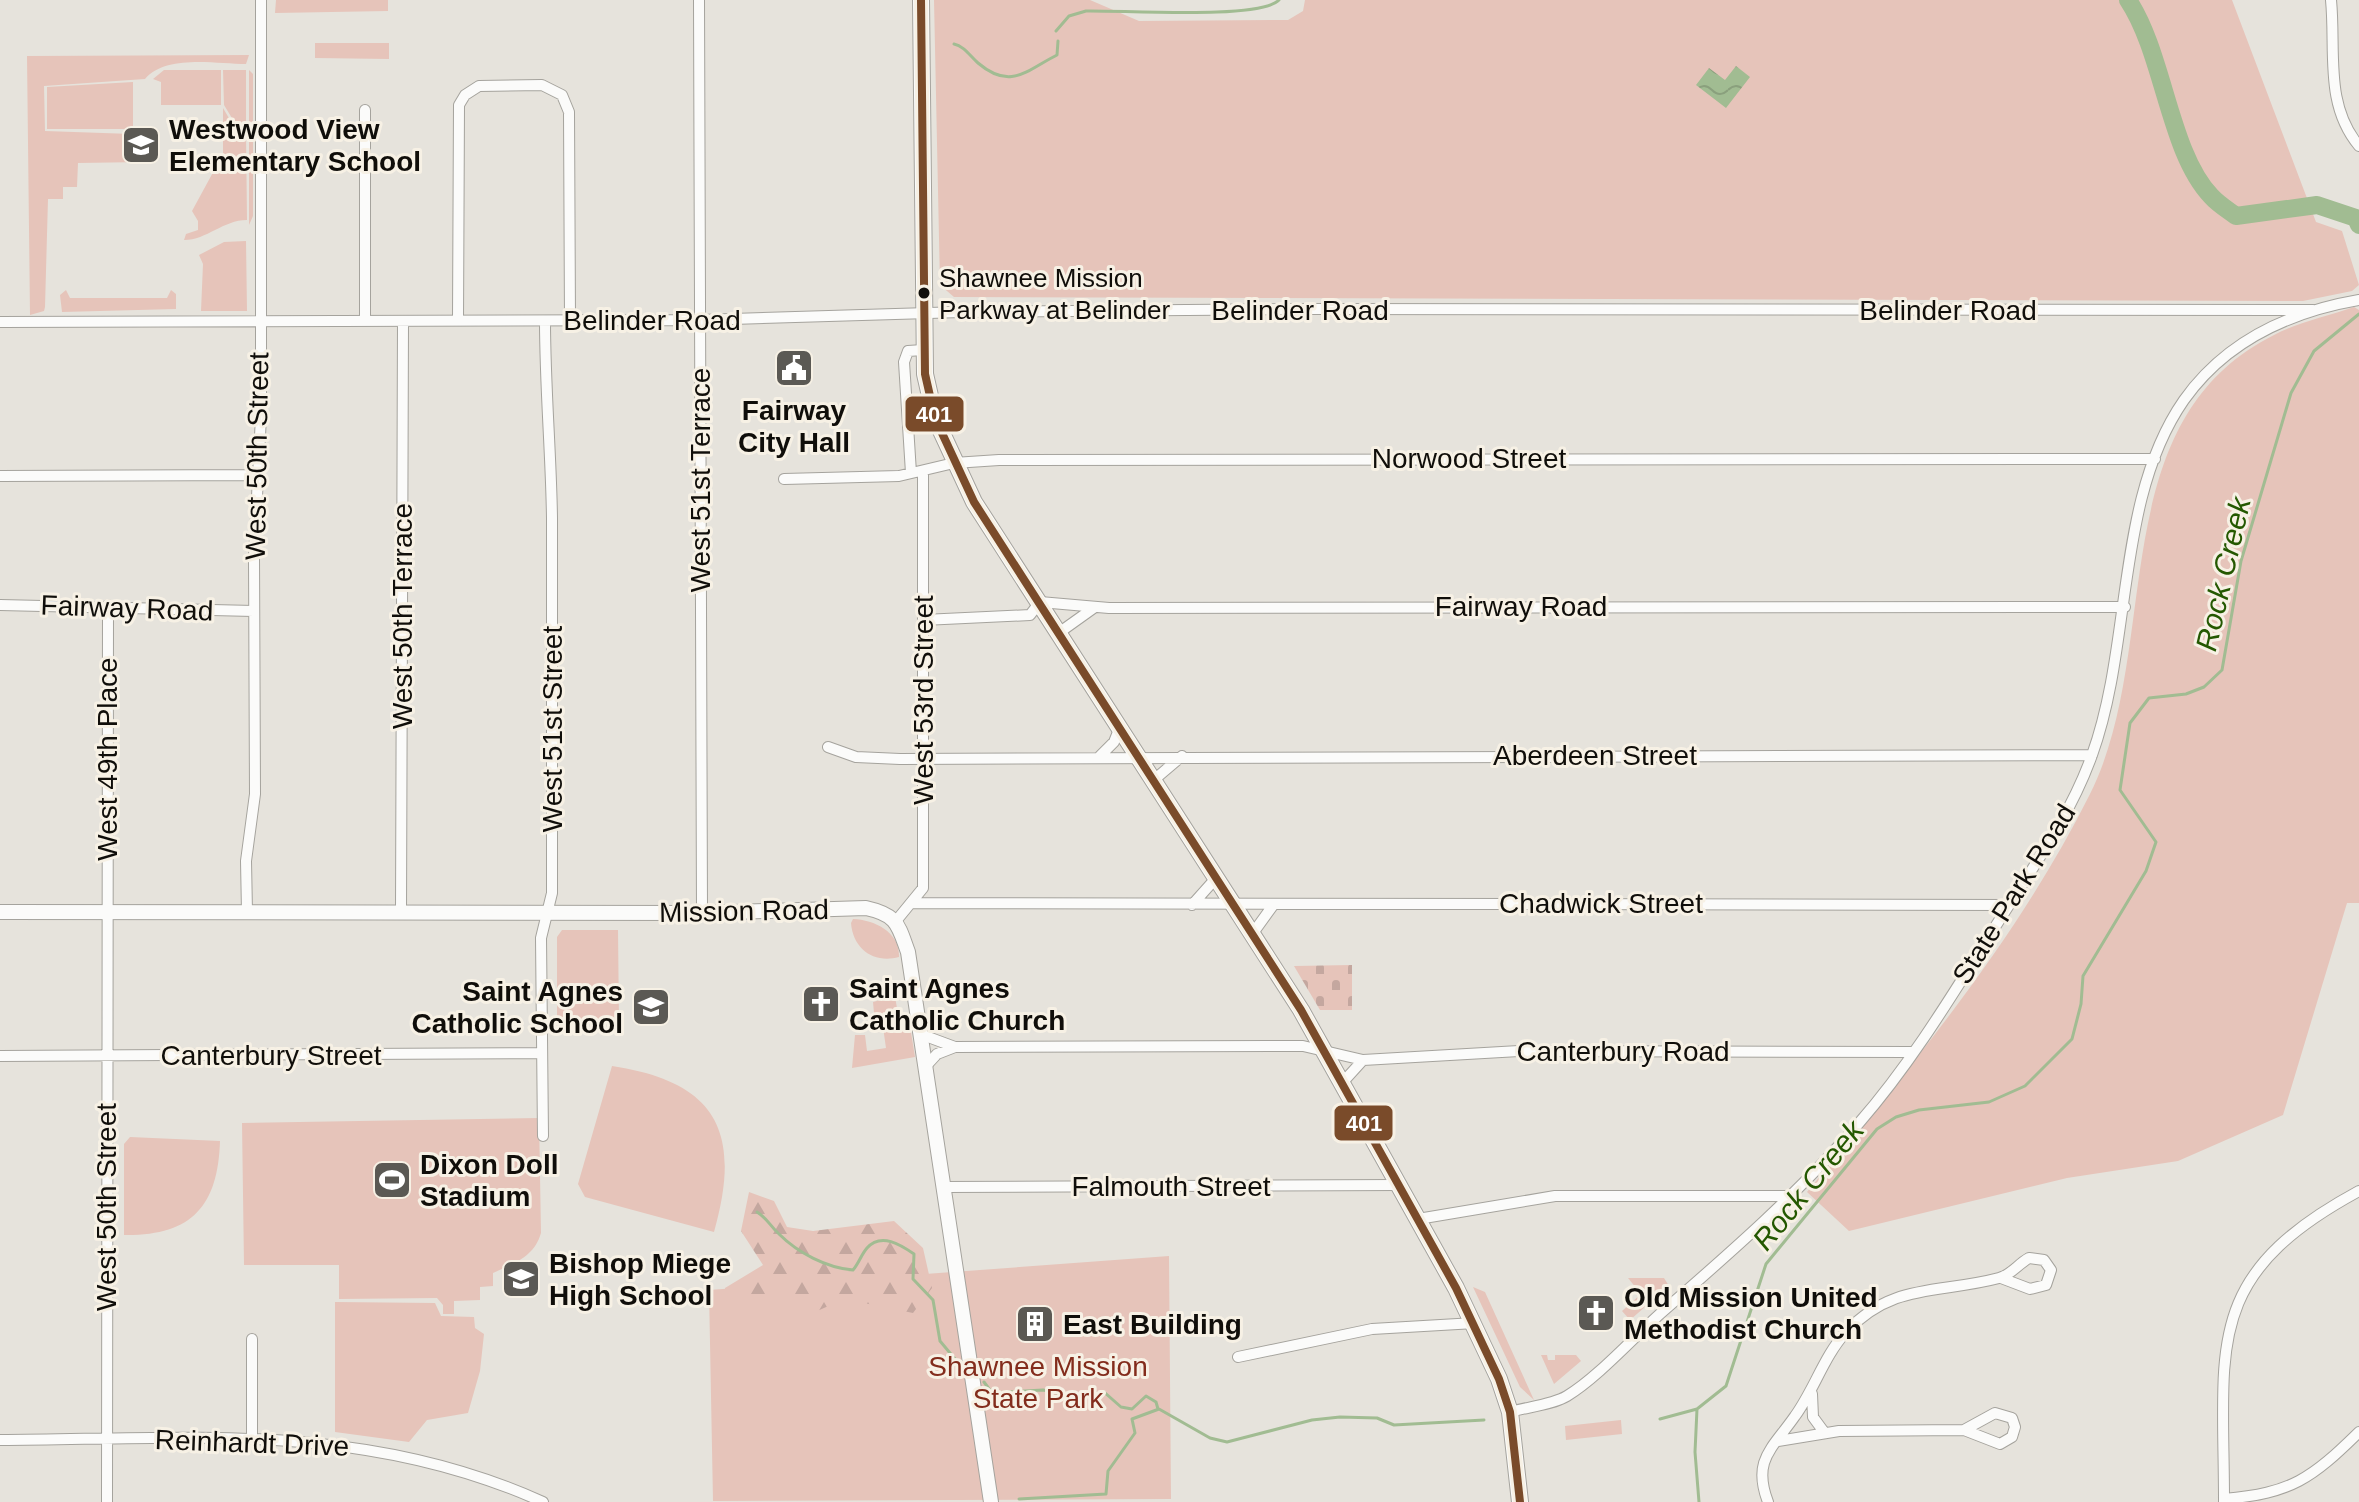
<svg xmlns="http://www.w3.org/2000/svg" width="2359" height="1502" viewBox="0 0 2359 1502" font-family="Helvetica,sans-serif">
	<defs>
		<pattern id="forest-firs" width="22" height="20" patternUnits="userSpaceOnUse" patternTransform="scale(2)"><rect width="22" height="20" fill="#e6c4ba"/><path d="M5 1l3.5 6h-7zM16 11l3.5 6h-7z" fill="#c4a79f"/></pattern>
		<pattern id="cemetery-stones" width="16" height="16" patternUnits="userSpaceOnUse" patternTransform="scale(2)"><rect width="16" height="16" fill="#e6c4ba"/><path d="M2 7V4a2 2 0 0 1 4 0v3zM10 15v-3a2 2 0 0 1 4 0v3z" fill="#c4a79f"/></pattern>
		<pattern id="water-waves" width="16" height="10" patternUnits="userSpaceOnUse" patternTransform="scale(2)"><rect width="16" height="10" fill="#a1bc92"/><path d="M0 5q4-4 8 0t8 0" fill="none" stroke="#8aa07d"/></pattern>
	</defs>
	<rect width="100%" height="100%" fill="#e6e3dc"/>
	<!-- green -->
	<path fill="#e6c4ba" d="M276 0H388V11L275 13Z
		M934 0H1090L1139 21 1288 20 1303 11 1305 0H2232L2316 222 2342 231 2359 285 2352 291 2303 301 954 297 940 285Z
		M315 43H389V59L315 58Z
		M249 55 246 64C216 64 166 54 145 79L44 86 45 131 132 134 142 148 143 162 78 163 77 187H63V199H48L45 307 44 311 30 315 27 56Z
		M164 70H221V105H161V82L153 79Z
		M223 70H246V130L238 128 224 105Z
		M249 70 253 74V216L249 225Z
		M133 82V129H47V87Z
		M223 108 236 130 246 133 247 220C223 220 207 240 184 240L186 234 198 230V221L192 211 223 154Z
		M246 241 247 311H201L203 264 199 255 224 242Z
		M66 290 70 298H167L171 290 176 294V309L62 312 60 295Z
		M2354 307 2359 310V903H2347L2283 1115 2178 1161 2067 1178 1849 1231 1807 1192C1911 1067 2017 940 2090 794 2164 646 2100 422 2274 335 2299 322 2328 316 2354 307Z
		M853 919C875 920 900 932 899 957 874 964 853 949 851 923Z
		M562 930H618L619 1022 557 1023V937Z
		M895 996 899 1021 909 1020 915 1057 852 1068 855 1035H865L867 1051 886 1048 881 1013H874L873 1002Z
		M612 1066C718 1082 742 1133 714 1232L585 1197 578 1184Z
		M539 1118 541 1233C534 1257 515 1263 493 1273V1286L480 1287V1300L454 1301V1314H443V1305L437 1298 339 1299V1265H244L242 1123Z
		M130 1137 220 1141C218 1207 191 1236 124 1235V1144Z
		M1169 1256 1171 1499 713 1501 709 1290Z
		M1628 1278H1664L1669 1286 1630 1320 1622 1311 1641 1294Z
		M1473 1287 1485 1292 1534 1400 1520 1387Z
		M335 1302 435 1303 441 1316 474 1317 475 1328 484 1334 480 1371 468 1413 427 1420 409 1442 335 1432Z
		M1541 1355H1547L1548 1360H1555V1355H1576L1581 1361 1554 1384Z
		M1621 1420 1622 1434 1566 1440 1565 1426Z"/>
	<!-- forest -->
	<path fill="url(#forest-firs)" d="M749 1192 774 1201 787 1227 813 1231 894 1221 923 1248 932 1288 913 1313 844 1299 815 1312 786 1294 724 1298 725 1288 763 1265 741 1231Z"/>
	<!-- cemetery -->
	<path fill="url(#cemetery-stones)" d="M1352 965V1010H1320L1294 966Z"/>
	<!-- water -->
	<path fill="url(#water-waves)" d="M1736 66 1750 77 1726 108 1696 85 1709 68 1725 80Z"/>
	<g fill="none" stroke-linecap="round" stroke-linejoin="round">
		<!-- stream -->
		<path stroke="#a1bc92" stroke-width="3" d="M1056 31 1069 16 1086 11C1121 10 1260 20 1279 0
			M954 44C964 46 970 56 978 63 1011 91 1027 70 1057 55L1058 41
			M757 1212C768 1219 770 1226 779 1234 798 1253 827 1268 853 1270 859 1263 861 1255 867 1248 881 1232 901 1245 914 1254L913 1279 933 1300 940 1341 960 1365
			M984 1382 992 1393 1043 1390 1077 1397 1104 1392 1121 1407 1132 1409 1146 1396 1156 1402 1158 1409
			M1660 1419 1697 1409
			M1019 1499 1106 1494 1108 1471 1135 1433 1132 1419 1159 1409 1210 1438 1227 1442 1312 1420 1340 1417 1377 1418 1394 1425 1484 1420
			M1699 1502 1695 1452 1697 1409 1726 1386 1766 1264 1877 1129 1896 1117 1919 1110 1989 1102 2025 1086 2072 1039 2081 1004 2083 976 2146 871 2156 842 2120 790 2130 723 2149 698 2186 694 2204 687 2222 670 2241 561 2291 393 2314 351 2359 314"/>
		<!-- river -->
		<path stroke="#a1bc92" stroke-width="18" d="M2128 0C2164 54 2169 152 2211 196 2218 204 2228 210 2236 216L2317 205 2356 218 2359 225"/>
		<defs>
			<path id="minor" d="M699 0 702 913
				M2331 0C2336 51 2324 104 2359 146
				M365 110V321
				M458 320 459 105 465 95 479 86 542 85 562 95 569 112 570 320
				M0 322 700 320 962 312 1307 309 2313 310
				M911 473 904 362 908 351 923 350
				M0 476 259 475
				M784 479 899 476 954 463 999 460 2155 459
				M0 605 254 611
				M923 620 1030 615 1040 602 1109 608 2125 607
				M1060 632 1095 607
				M828 747 856 757 900 759 2092 755
				M1100 756 1114 742 1120 727
				M1155 779 1182 756
				M913 903 2009 905
				M1192 905 1217 877
				M247 912 246 861 255 794 254 557 261 416V0
				M401 912 403 321
				M896 921 923 888V471
				M1253 933 1274 904
				M920 1034 955 1047 1303 1046 1363 1060
				M0 1056 542 1053
				M925 1067 937 1054 955 1047
				M1343 1082 1363 1060 1519 1051 1913 1052
				M543 1136 541 938 552 893V518C551 452 545 387 545 321
				M943 1187 1399 1185
				M1418 1219 1555 1196H1789
				M252 1339V1439
				M1238 1357 1372 1329 1475 1323
				M1812 1394 1813 1417 1824 1432
				M1510 1412C1527 1407 1552 1405 1567 1396 1597 1378 1634 1337 1661 1313 1730 1253 1800 1192 1859 1123 1914 1060 1957 987 2002 916 2035 864 2071 814 2092 755 2133 642 2115 499 2184 400 2226 341 2289 312 2359 300
				M0 1440C191 1439 364 1421 543 1502
				M1778 1441 1839 1431 1964 1430 1995 1413 2012 1418 2015 1427 2012 1437 2000 1444 1964 1430
				M2224 1499C2292 1493 2311 1479 2359 1432
				M107 1502 108 605
				M1768 1502C1752 1460 1772 1449 1795 1416 1814 1390 1824 1356 1846 1332 1893 1282 1939 1294 1999 1278 2011 1275 2018 1264 2029 1258L2044 1260 2051 1270 2046 1285 2030 1289 2001 1278
				M2224 1502C2224 1345 2202 1276 2359 1191"/>
			<path id="secondary" d="M0 912 702 913 866 908C898 915 898 925 908 952L991 1502"/>
			<path id="trunk" d="M921 0 925 374 935 418 974 502 1301 1010 1456 1288 1499 1379 1510 1412 1520 1502"/>
		</defs>
		<!-- minor casing -->
		<use href="#minor" stroke="#a5a39d" stroke-width="12"/>
		<!-- secondary casing -->
		<use href="#secondary" stroke="#a5a39d" stroke-width="16"/>
		<!-- trunk casing -->
		<use href="#trunk" stroke="#a5a39d" stroke-width="18"/>
		<!-- minor -->
		<use href="#minor" stroke="#fbfbfa" stroke-width="10"/>
		<!-- secondary -->
		<use href="#secondary" stroke="#fbfbfa" stroke-width="14"/>
		<!-- trunk -->
		<use href="#trunk" stroke="#fbfbfa" stroke-width="16"/>
		<defs>
			<path id="bus-1" d="M921 0 925 374 935 418 974 502 1301 1010 1456 1288 1499 1379 1510 1412 1520 1502"/>
		</defs>
		<!-- bus-1 casing -->
		<use href="#bus-1" stroke="#f7f1e5" stroke-width="14"/>
		<!-- bus-1 -->
		<use href="#bus-1" stroke="#7a4b2a" stroke-width="8"/>
	</g>
	<!-- icons -->
	<defs>
		<symbol id="school-square" viewBox="-11 -11 22 22"><rect x="-9" y="-9" width="18" height="18" rx="4" fill="#5b5954" stroke="#f7f1e5"/><path d="M0-5L7-2L0 1L-7-2ZM-4 1L0 2.5L4 1V4Q0 6-4 4Z" fill="#fff"/></symbol>
		<symbol id="civic-square" viewBox="-11 -11 22 22"><rect x="-9" y="-9" width="18" height="18" rx="4" fill="#5b5954" stroke="#f7f1e5"/><path d="M-.6-6.5H3V-4.5H.6V-3L4-1V1h2V6H-6V1h2V-1L-.6-3ZM-1.2 2.5V6h2.4V2.5Z" fill="#fff"/></symbol>
		<symbol id="church-square" viewBox="-11 -11 22 22"><rect x="-9" y="-9" width="18" height="18" rx="4" fill="#5b5954" stroke="#f7f1e5"/><path d="M-1.2-6h2.4v3.5h3.3v2.4h-3.3V6h-2.4V-.1h-3.3v-2.4h3.3Z" fill="#fff"/></symbol>
		<symbol id="stadium-square" viewBox="-11 -11 22 22"><rect x="-9" y="-9" width="18" height="18" rx="4" fill="#5b5954" stroke="#f7f1e5"/><path d="M0-5a6.5 5 0 1 0 0 10a6.5 5 0 1 0 0-10ZM-3.5-1.8h7v3.6h-7Z" fill="#fff"/></symbol>
		<symbol id="building-square" viewBox="-11 -11 22 22"><rect x="-9" y="-9" width="18" height="18" rx="4" fill="#5b5954" stroke="#f7f1e5"/><path d="M-4-6H4V6H1V3H-1V6H-4ZM-2.5-4.3h1.7v1.8h-1.7ZM.8-4.3h1.7v1.8H.8ZM-2.5-1h1.7V.8h-1.7ZM.8-1h1.7V.8H.8Z" fill="#fff"/></symbol>
	</defs>
	<g fill-rule="evenodd">
		<use href="#school-square" x="119" y="123" width="44" height="44"/>
		<use href="#civic-square" x="772" y="346" width="44" height="44"/>
		<use href="#church-square" x="799" y="982" width="44" height="44"/>
		<use href="#school-square" x="629" y="985" width="44" height="44"/>
		<use href="#stadium-square" x="370" y="1158" width="44" height="44"/>
		<use href="#school-square" x="499" y="1257" width="44" height="44"/>
		<use href="#church-square" x="1574" y="1291" width="44" height="44"/>
		<use href="#building-square" x="1013" y="1302" width="44" height="44"/>
	</g>
	<!-- markers -->
	<circle fill="#100e0a" stroke="#f7f1e5" stroke-width="3" cx="924" cy="293" r="7"/>
	<g text-anchor="middle" dominant-baseline="central" stroke-width="6" stroke-linejoin="round" paint-order="stroke">
		<!-- bus labels -->
		<g font-size="26" fill="#100e0a" stroke="#f7f1e5" text-anchor="start">
			<text x="939" y="278">Shawnee Mission<tspan x="939" dy="32">Parkway at Belinder</tspan></text>
		</g>
		<!-- poi labels -->
		<g font-size="28" font-weight="bold" fill="#100e0a" stroke="#f7f1e5" text-anchor="start">
			<text x="169" y="129">Westwood View<tspan x="169" dy="32">Elementary School</tspan></text>
			<text x="794" y="410" text-anchor="middle">Fairway<tspan x="794" dy="32">City Hall</tspan></text>
			<text x="849" y="988">Saint Agnes<tspan x="849" dy="32">Catholic Church</tspan></text>
			<text x="623" y="991" text-anchor="end">Saint Agnes<tspan x="623" dy="32">Catholic School</tspan></text>
			<text x="420" y="1164">Dixon Doll<tspan x="420" dy="32">Stadium</tspan></text>
			<text x="549" y="1263">Bishop Miege<tspan x="549" dy="32">High School</tspan></text>
			<text x="1624" y="1297">Old Mission United<tspan x="1624" dy="32">Methodist Church</tspan></text>
			<text x="1063" y="1324">East Building</text>
		</g>
		<!-- street labels -->
		<g font-size="28" fill="#100e0a" stroke="#f7f1e5">
			<text x="1300" y="310">Belinder Road</text>
			<text x="1948" y="310">Belinder Road</text>
			<text x="652" y="320">Belinder Road</text>
			<text transform="translate(257 456) rotate(-89)">West 50th Street</text>
			<text x="1469" y="458">Norwood Street</text>
			<text transform="translate(700 480) rotate(-90)">West 51st Terrace</text>
			<text x="1521" y="606">Fairway Road</text>
			<text transform="translate(127 608) rotate(2)">Fairway Road</text>
			<text transform="translate(402 616) rotate(-90)">West 50th Terrace</text>
			<text transform="translate(923 700) rotate(-90)">West 53rd Street</text>
			<text transform="translate(552 729) rotate(-90)">West 51st Street</text>
			<text x="1595" y="755">Aberdeen Street</text>
			<text transform="translate(107 759) rotate(-90)">West 49th Place</text>
			<text transform="translate(2014 894) rotate(-58)">State Park Road</text>
			<text x="1601" y="903">Chadwick Street</text>
			<text transform="translate(744 911) rotate(-1)">Mission Road</text>
			<text x="1623" y="1051">Canterbury Road</text>
			<text x="271" y="1055">Canterbury Street</text>
			<text x="1171" y="1186">Falmouth Street</text>
			<text transform="translate(106 1207) rotate(-90)">West 50th Street</text>
			<text transform="translate(252 1443) rotate(2)">Reinhardt Drive</text>
		</g>
		<!-- park labels -->
		<g font-size="28" fill="#832c1c" stroke="#f7f1e5">
			<text x="1038" y="1366">Shawnee Mission<tspan x="1038" dy="32">State Park</tspan></text>
		</g>
		<!-- water labels -->
		<g font-size="30" font-style="italic" fill="#245801" stroke="#f7f1e5">
			<text transform="translate(2223 574) rotate(-77)">Rock Creek</text>
			<text transform="translate(1808 1185) rotate(-51)">Rock Creek</text>
		</g>
	</g>
	<g stroke="#f7f1e5" stroke-width="3">
		<rect x="904" y="395" width="61" height="38" rx="8" fill="#7a4b2a"/>
		<rect x="1333" y="1104" width="61" height="38" rx="8" fill="#7a4b2a"/>
	</g>
	<g font-size="22" text-anchor="middle" font-weight="bold" fill="#fff">
		<text x="934" y="422">401</text>
		<text x="1364" y="1131">401</text>
	</g>
</svg>
